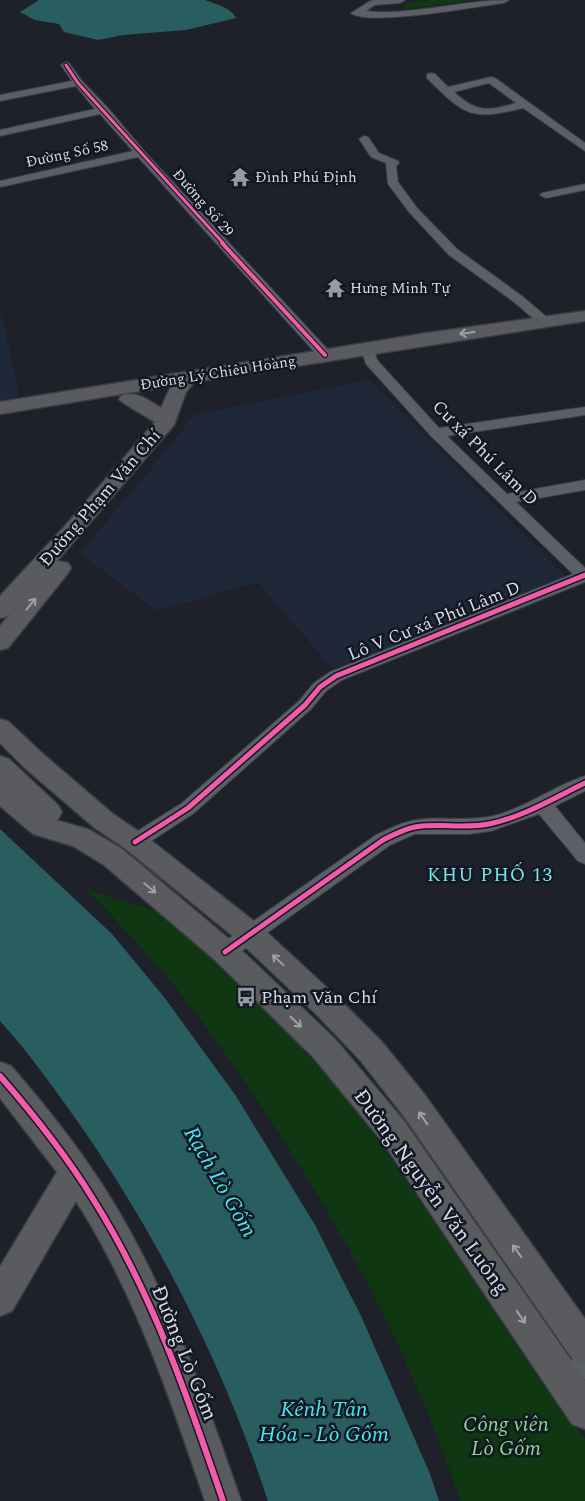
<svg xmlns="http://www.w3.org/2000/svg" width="585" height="1501" viewBox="0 0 585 1501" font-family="Spectral,serif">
	<rect width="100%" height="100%" fill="#1e2129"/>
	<!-- built -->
	<path fill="#1f2839" d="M0 316 3 319 19 397 0 400Z
		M369 380 566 577 333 669 258 582 157 611 80 553 142 480 194 415Z"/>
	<!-- green -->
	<path fill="#0f3712" d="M431 0H477L407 9 401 4Z
		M87 890 169 915 256 998 342 1092 375 1136 585 1439V1501H460C421 1380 362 1265 295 1158 258 1100 220 1044 178 990 150 955 118 922 87 890Z"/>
	<!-- water -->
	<path fill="#295e61" d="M39 0H205C215 4 232 8 236 18L186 30 123 35 98 40 64 32 59 24 35 20 20 12Z
		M0 829 112 934 164 997 236 1096 315 1225 362 1318 430 1474 439 1501H268C225 1370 163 1246 85 1132 58 1094 32 1056 0 1021Z"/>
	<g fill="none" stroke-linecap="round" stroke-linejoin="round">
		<defs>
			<path id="street" d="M375 0H405L400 3 375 5 366 11C411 16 461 0 509 0L504 3C478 6 368 27 351 13L370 1Z
				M66 62 69 63 82 81 108 108 144 151 330 352 332 355 330 358H320L138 157 0 187V181L133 151 100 114 0 136V130L95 109 76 86 0 101V95L72 81 61 65Z
				M431 73 435 74 448 87 491 77 495 78 585 143V151L523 108C471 121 465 116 427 78V74ZM489 83 516 103C487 111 477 113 454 92Z
				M364 136 368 137 379 153 398 161 399 163 396 166 398 182 417 208 457 249 522 296 549 319 551 322 549 325H541L514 302 449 255 409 212 388 184 386 163 371 157 359 139Z
				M585 184V190L546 198 540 195 542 193Z
				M368 345 373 346 377 360 439 428 585 407V415L447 436 507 494 585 480V490L516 502 585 568V582L342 680 326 691 311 709 194 813 142 847 135 849 128 847 126 842 128 837 182 803 299 701 314 683 330 672 573 574 431 436 366 364 361 349Z
				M585 776V791L555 806 585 843V864L578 861 539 814 491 831 469 834H415L390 845 232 958 225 960 218 958 215 952 218 946 376 835C389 829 402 822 416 820 442 816 467 822 493 816 526 808 553 786 585 776Z
				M585 1354V1379L562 1389 553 1386 550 1377 553 1368Z"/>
			<path id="secondary" d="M585 311V321L194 382 186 392 174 425 57 561 68 563 71 568 68 573 8 648 0 650V626L16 607 8 616 0 618V596L65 526 155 422C149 418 122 403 119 399L122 395C137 391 150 401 161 408L171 386 0 414V402L427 333Z
				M0 719 9 722 43 754 113 814 144 835 259 925 337 997 382 1042 425 1095 585 1319V1365L573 1360 403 1115 360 1060 317 1015 239 941 126 849 95 828 25 768 0 743Z
				M0 756 9 759 58 805 62 812 58 819 56 820 90 830 122 849 235 944 335 1039 404 1121 585 1380V1429L572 1424 382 1141 313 1057 215 960 104 865 73 846 33 834 0 806Z
				M0 1062 11 1066C45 1105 77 1145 105 1189 166 1285 204 1394 241 1501H205C170 1398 135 1293 76 1201L12 1311 0 1316V1267L57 1172 0 1098Z"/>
		</defs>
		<!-- street casing -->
		<use href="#street" stroke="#3a3d43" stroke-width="2"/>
		<!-- secondary casing -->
		<use href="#secondary" stroke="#3a3d43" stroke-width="3"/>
		<!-- street -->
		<use href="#street" fill="#5c5f65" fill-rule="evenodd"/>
		<!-- secondary -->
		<use href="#secondary" fill="#5a5b5e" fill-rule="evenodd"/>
		<defs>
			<path id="cycleway-far3" d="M66 65 78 83 224 244"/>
			<path id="cycleway-far2" d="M222 243 325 355"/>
			<path id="cycleway-far1" d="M135 842 188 808 305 705 320 687 336 676 585 575
				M225 952 383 840C393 835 404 829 415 827 440 823 464 829 489 824 523 817 554 798 585 783"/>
			<path id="cycleway" d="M0 1076C34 1115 66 1155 93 1199 152 1292 188 1398 223 1501"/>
		</defs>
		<!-- cycleway-far3 casing -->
		<use href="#cycleway-far3" stroke="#111723" stroke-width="5"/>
		<!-- cycleway-far2 casing -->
		<use href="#cycleway-far2" stroke="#111723" stroke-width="6"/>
		<!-- cycleway-far1 casing -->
		<use href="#cycleway-far1" stroke="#111723" stroke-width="8"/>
		<!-- cycleway casing -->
		<use href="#cycleway" stroke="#111723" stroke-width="9"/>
		<!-- cycleway-far3 -->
		<use href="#cycleway-far3" stroke="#f35aa7" stroke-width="3"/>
		<!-- cycleway-far2 -->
		<use href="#cycleway-far2" stroke="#f35aa7" stroke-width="4"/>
		<!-- cycleway-far1 -->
		<use href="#cycleway-far1" stroke="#f35aa7" stroke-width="5"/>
		<!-- cycleway -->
		<use href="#cycleway" stroke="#f35aa7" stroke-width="6"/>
	</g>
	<!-- one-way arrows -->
	<defs><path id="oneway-shaft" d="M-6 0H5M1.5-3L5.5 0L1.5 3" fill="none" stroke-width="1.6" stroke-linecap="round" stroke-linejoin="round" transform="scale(1.25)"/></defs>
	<g stroke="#9fa1a8">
		<use href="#oneway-shaft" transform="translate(467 333) rotate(172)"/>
		<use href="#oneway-shaft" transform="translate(31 604) rotate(-51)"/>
		<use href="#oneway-shaft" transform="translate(150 888) rotate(40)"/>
		<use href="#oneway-shaft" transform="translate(278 960) rotate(-137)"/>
		<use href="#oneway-shaft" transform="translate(296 1022) rotate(44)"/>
		<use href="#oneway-shaft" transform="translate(423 1118) rotate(-125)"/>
		<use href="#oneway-shaft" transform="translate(517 1251) rotate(-125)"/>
		<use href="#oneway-shaft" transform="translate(521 1317) rotate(55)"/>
	</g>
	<!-- icons -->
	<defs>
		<symbol id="temple-bare" viewBox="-9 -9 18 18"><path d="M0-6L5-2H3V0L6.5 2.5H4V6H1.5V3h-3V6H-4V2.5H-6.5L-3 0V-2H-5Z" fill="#969aa3" stroke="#111723" stroke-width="2.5" paint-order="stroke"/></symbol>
		<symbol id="bus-bare" viewBox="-9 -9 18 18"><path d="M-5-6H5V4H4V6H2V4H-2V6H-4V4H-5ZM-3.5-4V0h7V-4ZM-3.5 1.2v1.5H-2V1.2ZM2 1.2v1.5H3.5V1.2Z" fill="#969aa3" stroke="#111723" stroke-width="2.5" paint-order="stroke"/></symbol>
	</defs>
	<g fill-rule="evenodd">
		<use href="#temple-bare" x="226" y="163" width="28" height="28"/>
		<use href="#temple-bare" x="321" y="274" width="28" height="28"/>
		<use href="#bus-bare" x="232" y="983" width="28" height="28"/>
	</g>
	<g text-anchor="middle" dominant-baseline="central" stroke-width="5" stroke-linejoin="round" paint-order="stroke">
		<!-- far-street labels -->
		<g font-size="15" fill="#d7dbe4" stroke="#111723">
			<text transform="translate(67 154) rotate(-12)">Đường Số 58</text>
			<text transform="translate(203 203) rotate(49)">Đường Số 29</text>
			<text transform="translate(218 373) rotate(-9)">Đường Lý Chiêu Hoàng</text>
		</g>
		<!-- far-poi labels -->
		<g font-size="15" fill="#d7dbe4" stroke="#111723" text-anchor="start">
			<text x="255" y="177">Đình Phú Định</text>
			<text x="350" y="288">Hưng Minh Tự</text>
		</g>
		<!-- street labels -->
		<g font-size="18" fill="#d7dbe4" stroke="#111723">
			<text transform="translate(485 453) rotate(45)">Cư xá Phú Lâm D</text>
			<text transform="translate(100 498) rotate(-49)">Đường Phạm Văn Chí</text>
			<text transform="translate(434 621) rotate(-22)">Lô V Cư xá Phú Lâm D</text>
		</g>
		<!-- poi labels -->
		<g font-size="18" fill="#d7dbe4" stroke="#111723" text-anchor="start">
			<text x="261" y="997">Phạm Văn Chí</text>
		</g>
		<!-- neighbourhood labels -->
		<g font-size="19" letter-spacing="1" fill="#78e4e6" stroke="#111723">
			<text x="490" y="875">KHU PHỐ 13</text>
		</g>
		<!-- near-street labels -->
		<g font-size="21" fill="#d7dbe4" stroke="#111723">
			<text transform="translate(431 1192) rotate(54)">Đường Nguyễn Văn Luông</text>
			<text transform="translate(184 1353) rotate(68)">Đường Lò Gốm</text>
		</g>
		<!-- near-park labels -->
		<g font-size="21" font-style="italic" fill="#8cd789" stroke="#111723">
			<text x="506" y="1425">Công viên<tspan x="506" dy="24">Lò Gốm</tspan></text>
		</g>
		<!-- near-water labels -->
		<g font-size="22" font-style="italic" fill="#44e8f0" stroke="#111723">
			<text transform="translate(220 1182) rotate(60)">Rạch Lò Gốm</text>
			<text x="324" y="1409">Kênh Tân<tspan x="324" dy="25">Hóa - Lò Gốm</tspan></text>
		</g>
	</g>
</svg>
